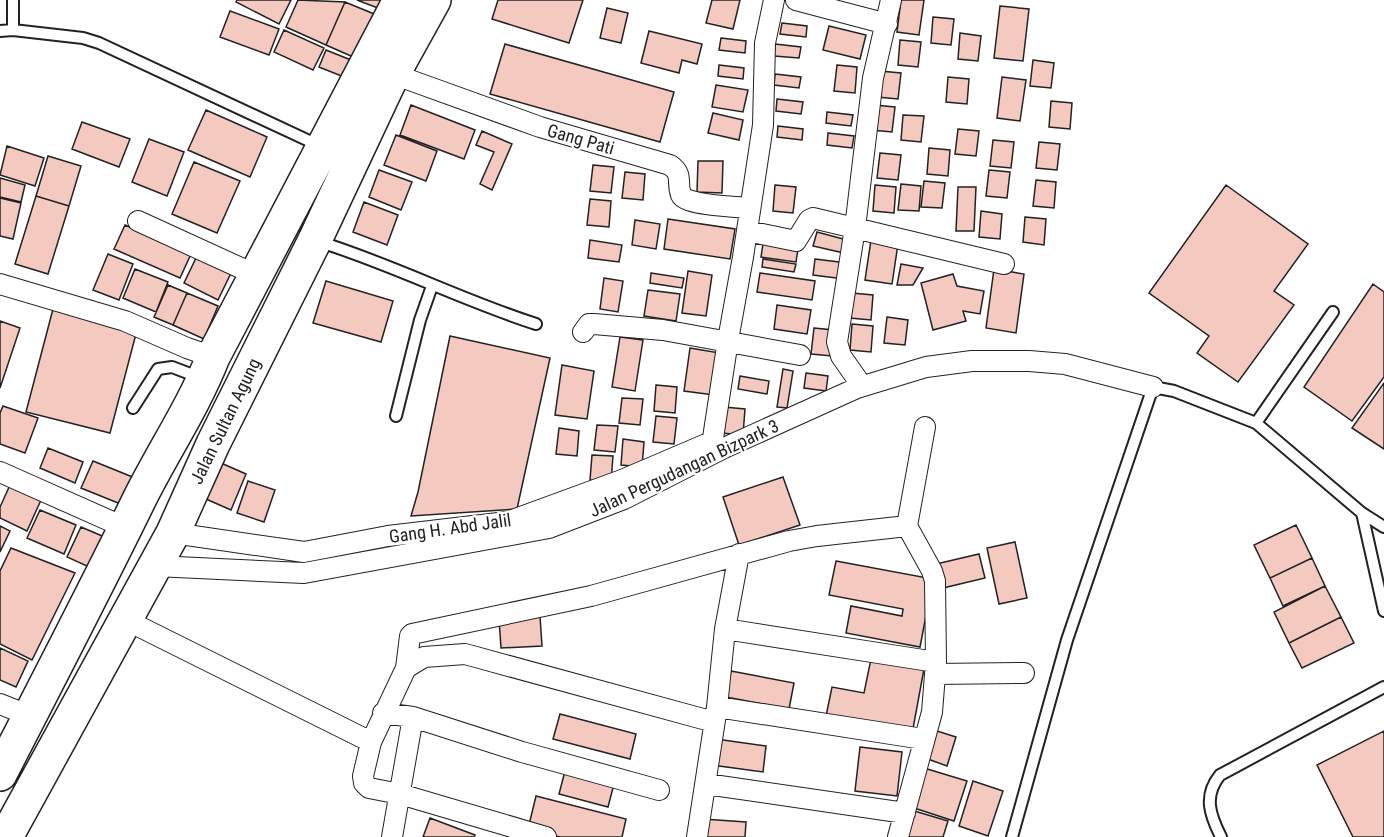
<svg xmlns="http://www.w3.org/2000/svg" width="1384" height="837" viewBox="0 0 1384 837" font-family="'Roboto Condensed',sans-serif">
	<rect width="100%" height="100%" fill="#fff"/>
	<!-- building -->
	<path fill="#f3c9c0" stroke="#222" stroke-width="1.5" d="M237 0H291L279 24 236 2Z
		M298 0 345 2 326 45 286 27Z
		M357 0H387L383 10Z
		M498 0H583L569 43 492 19Z
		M712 0H740L733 29 706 23Z
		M901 0H924L919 35 897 32Z
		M345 2 379 16 360 60 326 45Z
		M1000 6 1029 9 1023 61 994 58Z
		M607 8 628 13 621 43 600 38Z
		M230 11 279 29 269 55 220 37Z
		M933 17 954 19 951 45 931 43Z
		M782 23 807 26 806 37 780 34Z
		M829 26 866 35 860 59 823 50Z
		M284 30 324 48 313 70 274 52Z
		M649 31 702 44 697 64 682 60 679 73 641 63Z
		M960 33 981 36 978 61 958 59Z
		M721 38 746 41 745 53 719 50Z
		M900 40 921 42 918 67 898 65Z
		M505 44 674 92 660 142 490 94Z
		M775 44 801 47 799 58 774 56Z
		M326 50 351 60 344 77 319 67Z
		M1033 60 1054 63 1051 88 1030 86Z
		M719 65 744 68 743 79 718 76Z
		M837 65 857 67 855 93 834 91Z
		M880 71 901 73 898 99 877 97Z
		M775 74 801 77 799 88 774 85Z
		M948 77 969 79 967 104 946 102Z
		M1002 77 1026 80 1020 121 997 118Z
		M716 85 748 90 743 112 712 107Z
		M777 99 803 102 801 114 776 111Z
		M1051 101 1072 103 1070 129 1049 127Z
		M411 105 475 130 464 159 400 135Z
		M874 105 895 107 892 132 871 130Z
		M206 110 267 137 250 177 188 150Z
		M827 112 853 115 851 126 826 123Z
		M713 113 743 120 739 140 708 133Z
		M903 115 924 116 921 142 901 140Z
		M82 122 130 139 119 167 72 149Z
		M778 126 803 129 802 140 777 137Z
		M958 129 979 131 976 156 955 154Z
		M482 131 512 144 492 190 480 184 494 152 476 145Z
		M828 133 854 136 852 148 827 145Z
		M396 135 437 151 426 181 384 165Z
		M149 139 184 152 167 196 132 182Z
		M993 140 1014 142 1011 168 990 166Z
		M1039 142 1060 144 1057 170 1036 168Z
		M7 146 44 158 35 186 0 175Z
		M929 148 950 150 948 176 927 174Z
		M880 153 901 155 898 180 877 178Z
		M48 156 81 166 69 206 36 196Z
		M698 161H723L722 193 697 192Z
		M194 162 240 181 217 233 172 214Z
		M593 165 614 167 611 193 590 191Z
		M379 170 412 182 401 210 369 197Z
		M989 170 1010 172 1007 198 986 196Z
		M625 172 645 174 643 200 622 198Z
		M0 178 25 185 21 202 0 197Z
		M1036 180 1056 182 1054 208 1033 206Z
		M924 181 945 183 942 208 921 207Z
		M901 184 921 186 919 211 898 210Z
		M775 185 796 187 793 213 773 211Z
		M875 185 896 187 894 213 873 211Z
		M1226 185 1308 244 1274 291 1294 305 1238 382 1197 353 1209 336 1149 293Z
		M958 187H976L974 231H956Z
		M36 196 69 206 48 274 15 264Z
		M0 198 21 203 13 239 0 236Z
		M590 199 611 201 609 227 587 225Z
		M364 202 398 215 387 245 353 232Z
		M981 211 1002 214 1000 239 979 237Z
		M1025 217 1046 219 1044 245 1023 242Z
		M668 219 735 229 730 259 664 249Z
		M635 220 660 224 656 249 632 245Z
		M125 225 191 254 180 278 114 249Z
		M817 232 847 240 844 253 813 246Z
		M764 237 799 242 796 262 761 257Z
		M590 240 622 245 619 262 588 258Z
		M871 240 898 244 892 284 865 280Z
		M108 254 133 264 119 300 93 290Z
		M197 256 231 273 218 300 184 283Z
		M763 259 796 264 794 272 762 267Z
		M815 259 847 263 844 279 813 275Z
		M901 264 923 268 913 285H897Z
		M135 269 168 282 156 312 123 298Z
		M994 269 1024 274 1016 333 986 328Z
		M688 271 712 275 706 316 682 313Z
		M651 273 684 278 682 288 650 283Z
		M760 273 815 281 812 300 757 292Z
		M953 274 957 286 984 291 980 314 963 311 966 321 933 330 921 283Z
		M604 278 623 281 618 312 600 309Z
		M326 281 393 301 381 342 313 323Z
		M1373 284 1384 292V377L1352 421 1304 387Z
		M168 285 187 293 173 325 154 317Z
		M648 290 680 294 676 321 644 316Z
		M187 293 218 306 204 339 173 325Z
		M852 293 873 295 871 320 850 318Z
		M777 305 811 310 807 334 774 329Z
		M53 309 137 330 110 433 26 412Z
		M887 317 908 320 905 345 884 343Z
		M0 321 20 328 0 388Z
		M852 324 873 326 871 352 850 350Z
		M814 328 834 330 832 356 811 354Z
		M450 336 550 358 517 509 411 516 418 492Z
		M620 337 643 340 635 391 612 387Z
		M690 348 720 353 714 395 684 391Z
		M562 365 594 371 587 419 555 415Z
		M783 369 793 371 787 408 777 407Z
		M806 373 828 376 826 391 804 388Z
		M740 376 769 381 767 394 738 389Z
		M1384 383V449L1352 428Z
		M656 385 677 387 675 413 654 411Z
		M622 398 643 399 640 425 619 423Z
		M3 406 38 418 25 453 0 444V413Z
		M724 407 745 409 743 435 722 433Z
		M656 416 677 418 674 444 653 442Z
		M597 425 618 426 615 452 594 450Z
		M559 428 579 431 577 456 556 454Z
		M623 439 644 442 642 467 621 465Z
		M48 448 83 462 75 483 40 468Z
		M592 455 613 456 611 482 590 480Z
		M93 461 135 478 123 505 81 488Z
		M221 463 246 474 231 510 206 499Z
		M783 477 800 525 739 545 723 497Z
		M248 481 275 490 264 522 237 513Z
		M10 485 41 500 27 531 0 518V507Z
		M40 510 76 525 64 554 27 538Z
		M1296 525 1312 558 1270 578 1254 545Z
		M0 526 10 531 0 552Z
		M81 527 114 541 100 572 67 557Z
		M1015 542 1027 598 999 604 987 548Z
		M11 548 75 573 32 660 0 644V571Z
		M979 554 985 578 943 588 936 564Z
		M1312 558 1325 586 1283 606 1270 578Z
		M836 561 933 579 920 647 846 633 851 606 902 616 903 609 829 595Z
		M1325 586 1341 617 1289 643 1274 612Z
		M540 616 542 646 501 648 499 619Z
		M1341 617 1354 643 1302 668 1289 643Z
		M0 648 28 661 16 687 0 680Z
		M871 659 924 669 912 734 826 716 832 687 864 693Z
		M731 671 794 683 789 709 726 697Z
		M560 714 636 734 630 759 553 739Z
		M934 730 956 737 947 766 925 758Z
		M1384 731V837H1353L1317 765Z
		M716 739 766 746 763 772 712 765Z
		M860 747 902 752 897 796 855 791Z
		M924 768 967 781 954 821 911 807Z
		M565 771 614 784 608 807 559 794Z
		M973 781 1003 791 988 836 959 826Z
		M536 796 626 819 622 837H560L528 829Z
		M911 810 948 821 943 837H903Z
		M430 818 475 835 474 837H423Z
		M703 819 746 822 745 837H702Z"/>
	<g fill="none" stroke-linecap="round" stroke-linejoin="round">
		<defs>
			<path id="service" d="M13 30V0
				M0 31 13 30 83 38 99 43 320 146
				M317 241C392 264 461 300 536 324
				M133 408 158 369 172 367 201 378
				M396 416 420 320 432 286
				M1256 423 1333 312
				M1362 513 1384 527
				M1012 837 1067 640 1153 387 1174 391 1256 423 1362 513 1384 611
				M1221 837C1210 815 1203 796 1220 775L1384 687"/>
			<path id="minor" d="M796 0 887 24
				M393 74 540 127 670 165C684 175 676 181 681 195 685 205 738 207 750 208
				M138 221 256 275
				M747 231 796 241 809 220 813 218 1004 264
				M0 284 125 321 187 348 213 357
				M583 332 589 324H594L663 330 800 355
				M862 386 841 356 837 342 855 228 873 78 891 0
				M0 472 126 528
				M173 533 304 552 388 536 507 522 622 480 711 442 713 438 728 340 743 257 763 125 765 43 774 0
				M155 566 304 573 549 528 624 499 724 448 857 388 926 367 972 361H1029L1065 364 1153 387
				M124 619 371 742
				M725 629 936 662
				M406 668 424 657 465 654 714 722
				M935 674 1024 673
				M0 704 30 716
				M717 707 923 739
				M383 713 413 717 522 752 659 790
				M706 784 905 813
				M392 837 413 717
				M546 837 400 794 369 788 364 783 363 776 371 742 406 668 410 636 412 634 591 596 789 541 817 536 907 526
				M697 837 717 707 725 629 739 554
				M898 837 932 712 936 662 935 581 932 571 907 526 925 427"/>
			<path id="trunk" d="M0 774C46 684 93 594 138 502 162 453 193 408 213 357L400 0
				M6 837 173 533 213 444 315 240 393 74 434 0"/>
		</defs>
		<!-- service casing -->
		<use href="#service" stroke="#222" stroke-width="14"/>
		<!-- minor casing -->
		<use href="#minor" stroke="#222" stroke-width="22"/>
		<!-- trunk casing -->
		<use href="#trunk" stroke="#222" stroke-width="36"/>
		<!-- service -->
		<use href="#service" stroke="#fff" stroke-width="10"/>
		<!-- minor -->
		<use href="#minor" stroke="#fff" stroke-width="20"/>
		<!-- trunk -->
		<use href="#trunk" stroke="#fff" stroke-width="33"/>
	</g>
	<g text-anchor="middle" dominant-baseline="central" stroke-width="4.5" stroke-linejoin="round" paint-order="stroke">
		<!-- street labels -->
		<g font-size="18" fill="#222" stroke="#fff">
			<text transform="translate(581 139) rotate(16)">Gang Pati</text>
			<text transform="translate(225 421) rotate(-64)">Jalan Sultan Agung</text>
			<text transform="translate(684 468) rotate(-25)">Jalan Pergudangan Bizpark 3</text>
			<text transform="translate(450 528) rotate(-8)">Gang H. Abd Jalil</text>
		</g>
	</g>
</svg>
